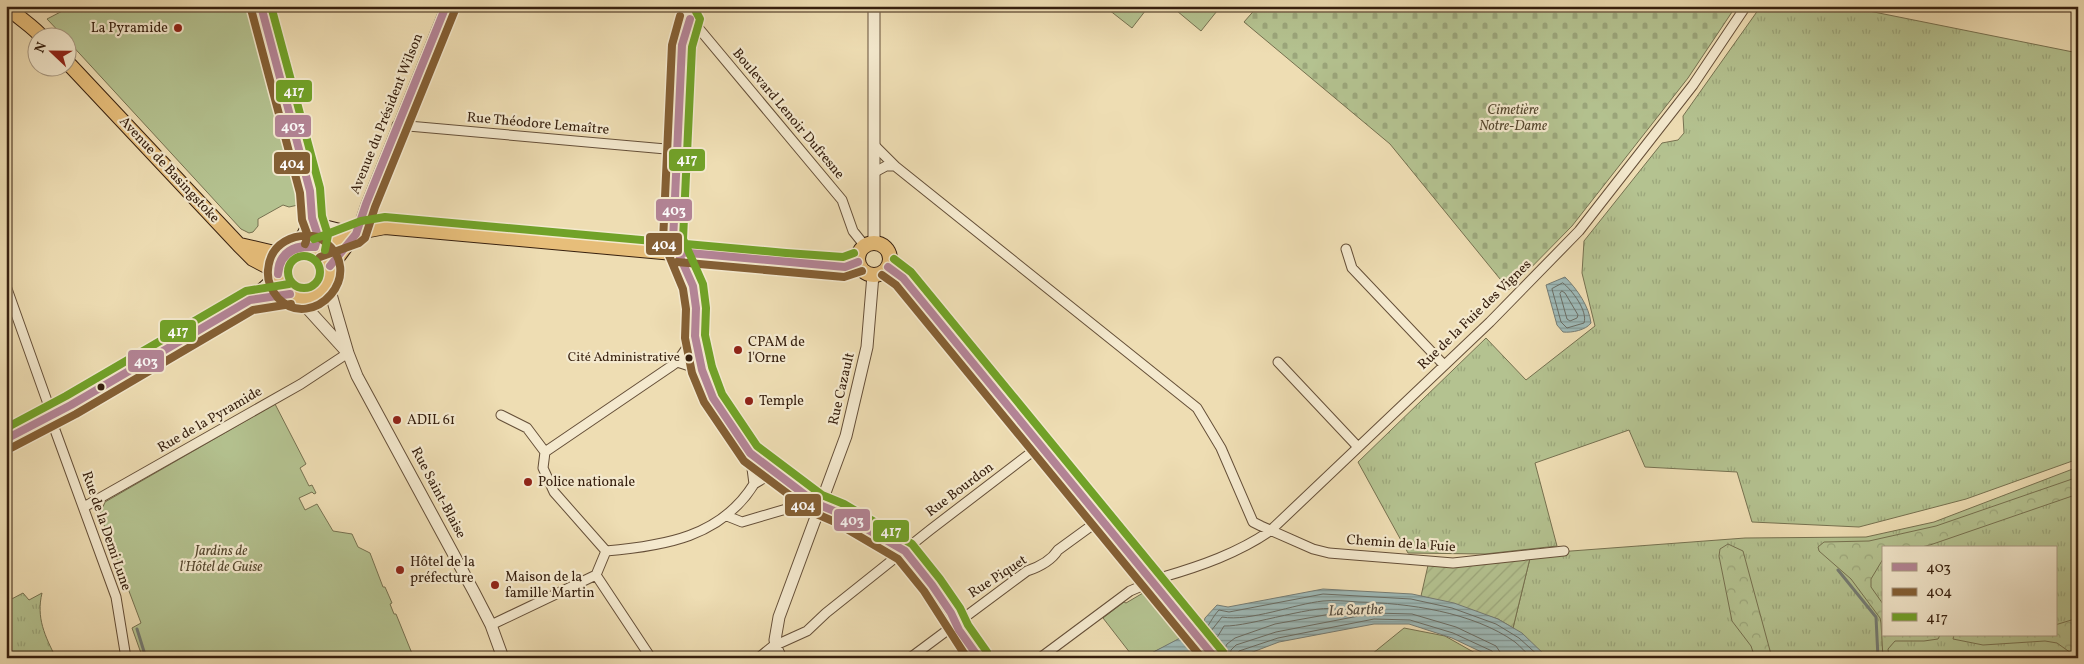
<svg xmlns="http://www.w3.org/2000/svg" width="2084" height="664" viewBox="0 0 2084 664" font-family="Vollkorn,serif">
	<defs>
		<pattern id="grass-tufts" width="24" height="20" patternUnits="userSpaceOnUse" patternTransform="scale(1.25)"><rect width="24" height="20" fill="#b4c290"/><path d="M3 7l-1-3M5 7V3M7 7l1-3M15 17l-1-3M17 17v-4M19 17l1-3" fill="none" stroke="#9ba67b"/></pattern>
		<pattern id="forest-crowns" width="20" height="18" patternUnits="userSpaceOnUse" patternTransform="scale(1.25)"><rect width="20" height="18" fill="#b4c290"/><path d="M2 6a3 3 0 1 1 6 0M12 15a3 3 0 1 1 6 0" fill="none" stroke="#9ba67b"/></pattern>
		<pattern id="cemetery-stones" width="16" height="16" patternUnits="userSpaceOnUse" patternTransform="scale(1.25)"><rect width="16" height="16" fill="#b4c290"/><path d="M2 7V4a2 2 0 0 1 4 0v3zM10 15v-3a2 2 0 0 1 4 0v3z" fill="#9ba67b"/></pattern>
		<pattern id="garden-furrows" width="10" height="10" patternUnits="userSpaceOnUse" patternTransform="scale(1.25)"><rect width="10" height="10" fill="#b4c290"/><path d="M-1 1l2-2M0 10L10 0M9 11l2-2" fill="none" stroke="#9ba67b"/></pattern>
		<pattern id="water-rules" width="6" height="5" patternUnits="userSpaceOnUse" patternTransform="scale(1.25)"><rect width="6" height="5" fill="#9eb9b7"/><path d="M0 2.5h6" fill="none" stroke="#829693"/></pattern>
	</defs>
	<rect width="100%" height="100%" fill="#eeddb3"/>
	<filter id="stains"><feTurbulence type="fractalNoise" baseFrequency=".004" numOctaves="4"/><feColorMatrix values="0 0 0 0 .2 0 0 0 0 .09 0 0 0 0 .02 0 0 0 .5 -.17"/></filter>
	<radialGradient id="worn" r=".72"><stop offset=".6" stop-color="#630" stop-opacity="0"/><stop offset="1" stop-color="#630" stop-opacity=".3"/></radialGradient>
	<!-- grass -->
	<path fill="url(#grass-tufts)" stroke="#767150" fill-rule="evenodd" d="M1761 6H1844L2078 53V459L1966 499 1859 527 1752 522 1737 472 1645 467 1629 430 1535 463 1557 546 1485 554 1408 553 1358 462 1486 338 1526 380 1595 326 1582 273 1584 241 1662 143 1678 140 1684 133 1683 116Z
		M2078 467V658H1544L1513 628 1531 554 1745 538 1866 537 1934 522ZM1883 548H2055V635H1883Z
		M23 593 29 600 42 593C36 618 45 636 56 658H6V602Z"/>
	<!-- forest -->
	<path fill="url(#forest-crowns)" stroke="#767150" d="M2078 477V494L1930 545 1917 548H1883V559L1871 579V587L1883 604V635H1940L1938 639 1924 641H1895L1888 649 1889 658H1883L1881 623 1880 618 1851 579 1819 551 1818 547 1824 542 1869 541 1936 526Z
		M1728 544 1743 551 1772 658H1755L1751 646 1732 621 1719 556 1720 549Z
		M2078 618V658L2057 643 2045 641 1983 645 1953 639 1954 635H2055V625Z"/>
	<!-- cemetery -->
	<path fill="url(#cemetery-stones)" stroke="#767150" d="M1258 6H1736L1688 78 1572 226 1509 290 1390 144 1244 22Z"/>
	<!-- park -->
	<path fill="#b4c290" stroke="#767150" d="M72 6H248L298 194 300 201 298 205 289 207 283 205 258 219V226L253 232 249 233 241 229 68 41V38L64 37 47 19Z
		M1104 6H1149L1132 28Z
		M1171 6H1221L1201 31Z
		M275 404 306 464 300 468 309 486 312 485 316 493 314 494 312 492 299 498 305 510 317 504 333 531 352 534 358 547 370 553 383 587H385L392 603 390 604 394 614H396L413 656 408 658H139L142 656 132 628 141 623 100 514 105 502Z
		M1143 593 1147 599 1155 597 1187 635 1142 658H1134L1103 618 1124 602 1126 603Z
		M1404 628 1445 636 1484 658H1367Z"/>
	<!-- garden -->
	<path fill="url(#garden-furrows)" stroke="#767150" d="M1531 554 1513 628 1498 619 1421 596 1429 561Z"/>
	<!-- water -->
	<path fill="url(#water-rules)" stroke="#757c74" d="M1565 277C1577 289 1589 306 1591 323 1586 330 1572 333 1563 332L1557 325 1546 285Z
		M1323 589 1412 594 1454 603 1498 619 1522 633 1548 658H1494L1452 638 1409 624H1374L1279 642 1237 658H1142L1203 626 1205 618 1217 605 1228 607Z"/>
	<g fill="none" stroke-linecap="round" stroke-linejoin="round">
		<!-- shore -->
		<path stroke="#6a6c63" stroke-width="1" d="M1563 283C1572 290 1588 311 1584 323L1567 328 1561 322 1552 289Z
			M1562 291 1565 293 1578 315 1577 318 1570 321 1567 319 1560 294Z
			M1203 631C1209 627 1212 617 1219 610L1229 612 1323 594 1411 599 1452 608 1496 624 1519 638 1541 658
			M1207 636 1222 617C1250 622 1294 604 1323 601 1334 600 1346 601 1358 602 1408 603 1473 612 1515 642 1521 647 1526 653 1532 658
			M1212 642 1218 636 1224 626C1249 627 1322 602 1338 610L1336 613 1275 624 1235 638 1227 644 1222 654
			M1230 658 1231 650 1236 645 1276 632 1374 613 1412 614 1456 627 1496 646 1500 652 1501 658
			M1236 658 1239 651 1278 638 1374 619 1410 620 1453 633 1492 651 1495 658"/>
		<!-- stream -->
		<path stroke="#757c74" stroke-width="3" d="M1838 570 1876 617 1878 658
			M137 629 146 658"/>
		<defs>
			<path id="minor" d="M680 6 842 200 853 231 865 246
				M397 125 677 150
				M875 146 895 166 1197 408 1221 448 1253 522 1261 526 1313 549 1329 553 1429 561 1453 563 1564 551
				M875 172 886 166H895
				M356 234 366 204 446 6
				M1346 249 1352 268 1444 365
				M6 286 52 415 55 430 116 597 126 658
				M677 362 702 370
				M1278 362 1358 447
				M501 415 527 428 545 452
				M750 453 817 504 839 513 905 551 932 585 951 613 959 630 979 658
				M754 484 764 478 781 476
				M84 507 301 384 348 353
				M727 516 742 522 800 505
				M606 551C664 546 721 537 754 484L750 453 716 405 702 370 695 336 696 308 693 286 673 241 682 45 690 19
				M606 551 554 492 543 468 545 452 670 367 677 362 695 336
				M596 575 651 658
				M596 575 606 551
				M1163 577C1201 566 1238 553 1270 531L1490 322 1579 231 1693 85 1746 6
				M491 625 596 575
				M782 658 776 645 807 631 826 613 930 530 1041 445
				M910 658 1027 571C1039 567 1051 561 1058 550L1102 518
				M1040 658 1130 591 1144 585"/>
			<path id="tertiary" d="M874 6V243
				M328 284 348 353 357 376 474 592 491 625 503 658
				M297 297 345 350
				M760 658 776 645 775 640 779 617 846 436 867 347 873 275"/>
			<path id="secondary" d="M261 6 310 191 312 218 318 236 315 247
				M312 218 324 226 356 234
				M297 246 312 218
				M250 300 278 275
				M6 439 71 405 250 300 290 294"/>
			<path id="primary" d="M7 6C18 18 32 25 43 38
				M68 63 239 245 253 259 278 272
				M858 259a16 16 0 1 1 32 0a16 16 0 1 1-32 0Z
				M240 245 283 255
				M278 272a26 26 0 1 1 52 0a26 26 0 1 1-52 0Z
				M317 248 364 231 385 227 785 263 845 267 858 262
				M330 266C340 256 345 245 355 235
				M888 267 903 278 1215 658"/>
		</defs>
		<!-- minor casing -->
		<use href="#minor" stroke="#654f38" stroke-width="11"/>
		<!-- tertiary casing -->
		<use href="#tertiary" stroke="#654f38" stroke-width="13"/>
		<!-- secondary casing -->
		<use href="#secondary" stroke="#37200f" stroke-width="14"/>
		<!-- primary casing -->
		<use href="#primary" stroke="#37200f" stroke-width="16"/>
		<!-- minor -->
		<use href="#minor" stroke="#f4e9ce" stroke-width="9"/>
		<!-- tertiary -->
		<use href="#tertiary" stroke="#f4e9ce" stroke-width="11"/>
		<!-- secondary -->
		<use href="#secondary" stroke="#f4e9ce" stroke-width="12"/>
		<!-- primary -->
		<use href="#primary" stroke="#e7be7a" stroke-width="14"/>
		<defs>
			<path id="bus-1" d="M261 6 310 191 312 218 318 236 315 247
				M690 19 682 45 673 241 693 286 696 308 695 336 702 370 713 398 750 453 817 504 839 513 905 551 932 585 951 613 959 630 979 658
				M678 252 845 267 858 262
				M330 266 356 234 366 204 446 6
				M888 267 903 278 1215 658
				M278 274C278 252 295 244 314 247
				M278 274C280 253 295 246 314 247
				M6 439 71 405 250 300 290 294"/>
			<path id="bus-2" d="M251 9 300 193 302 220 308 236 305 244
				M680 16 672 45 663 241 683 289 686 309 685 338 692 373 704 402 744 461 812 512 835 522 898 559 924 591 967 658
				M318 237C294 232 270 243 268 270 267 281 271 290 278 298 312 334 371 272 321 239
				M320 257 359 243 365 238 375 207 455 10
				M677 262 844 277 862 271
				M882 275 896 285 1202 658
				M11 448 76 414 253 310 291 304"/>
			<path id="bus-3" d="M271 6 320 188 322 216 328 235 325 250
				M693 6 700 19 692 47 683 239 703 284 706 308 705 335 712 367 722 394 757 446 822 495 844 504 912 544 940 579 960 608 968 625 987 652
				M314 239 361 221 385 217 786 253 843 257 854 253
				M288 272a16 16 0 1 1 32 0a16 16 0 1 1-32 0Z
				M894 259 911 272 1223 652
				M6 428 66 396 246 291 289 284"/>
		</defs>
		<!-- bus-1 casing -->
		<use href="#bus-1" stroke="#f4e9ce" stroke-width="11"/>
		<!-- bus-2 casing -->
		<use href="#bus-2" stroke="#f4e9ce" stroke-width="11"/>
		<!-- bus-3 casing -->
		<use href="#bus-3" stroke="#f4e9ce" stroke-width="11"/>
		<!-- bus-1 -->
		<use href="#bus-1" stroke="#b38496" stroke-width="8"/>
		<!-- bus-2 -->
		<use href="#bus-2" stroke="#845f34" stroke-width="8"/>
		<!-- bus-3 -->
		<use href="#bus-3" stroke="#71a228" stroke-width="8"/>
	</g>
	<!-- markers -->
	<g fill="#8f2418" stroke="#f4e9ce" stroke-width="2">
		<circle cx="178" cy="28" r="5"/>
		<circle cx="738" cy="350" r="5"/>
		<circle cx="749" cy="401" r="5"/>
		<circle cx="397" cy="420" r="5"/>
		<circle cx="528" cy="482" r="5"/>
		<circle cx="400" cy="570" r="5"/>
		<circle cx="495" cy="585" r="5"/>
	</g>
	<g fill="#37200f" stroke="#f4e9ce" stroke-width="2">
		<circle cx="689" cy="358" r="4.5"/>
		<circle cx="101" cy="387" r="4.5"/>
	</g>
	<g text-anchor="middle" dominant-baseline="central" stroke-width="4.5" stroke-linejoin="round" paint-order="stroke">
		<!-- bus labels -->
		<g font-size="13" fill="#37200f" stroke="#f4e9ce" text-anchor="end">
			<text x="680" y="358">Cité Administrative</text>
		</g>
		<!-- poi labels -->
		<g font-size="14" fill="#37200f" stroke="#f4e9ce" text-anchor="start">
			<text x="168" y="28" text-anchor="end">La Pyramide</text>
			<text x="748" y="342">CPAM de<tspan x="748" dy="16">l'Orne</tspan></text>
			<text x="759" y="401">Temple</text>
			<text x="407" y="420">ADIL 61</text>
			<text x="538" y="482">Police nationale</text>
			<text x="410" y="562">Hôtel de la<tspan x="410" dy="16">préfecture</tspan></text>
			<text x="505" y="577">Maison de la<tspan x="505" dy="16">famille Martin</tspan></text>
		</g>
		<!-- park labels -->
		<g font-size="14" font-style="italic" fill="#56482f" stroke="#f4e9ce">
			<text x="1513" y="110">Cimetière<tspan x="1513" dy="16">Notre-Dame</tspan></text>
			<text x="221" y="551">Jardins de<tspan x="221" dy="16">l'Hôtel de Guise</tspan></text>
		</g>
		<!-- street labels -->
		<g font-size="14" fill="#37200f" stroke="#f4e9ce">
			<text transform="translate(387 114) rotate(-68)">Avenue du Président Wilson</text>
			<text transform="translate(788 114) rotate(50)">Boulevard Lenoir Dufresne</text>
			<text transform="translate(538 124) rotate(5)">Rue Théodore Lemaître</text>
			<text transform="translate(169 170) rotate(47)">Avenue de Basingstoke</text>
			<text transform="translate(1475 315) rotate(-44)">Rue de la Fuie des Vignes</text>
			<text transform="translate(842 389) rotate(-77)">Rue Cazault</text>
			<text transform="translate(210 420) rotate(-30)">Rue de la Pyramide</text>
			<text transform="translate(960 490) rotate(-37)">Rue Bourdon</text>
			<text transform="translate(438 493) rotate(62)">Rue Saint-Blaise</text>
			<text transform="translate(106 531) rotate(71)">Rue de la Demi Lune</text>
			<text transform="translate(1401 544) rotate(4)">Chemin de la Fuie</text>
			<text transform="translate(998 577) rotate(-33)">Rue Piquet</text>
		</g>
		<!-- water labels -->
		<g font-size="15" font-style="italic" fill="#564e41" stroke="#f4e9ce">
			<text transform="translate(1356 611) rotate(-2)">La Sarthe</text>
		</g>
	</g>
	<g stroke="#f4e9ce" stroke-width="2">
		<rect x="275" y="79" width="38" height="24" rx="5" fill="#71a228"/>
		<rect x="274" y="114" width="38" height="24" rx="5" fill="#b38496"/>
		<rect x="668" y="148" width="38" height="24" rx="5" fill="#71a228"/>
		<rect x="273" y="151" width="38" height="24" rx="5" fill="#845f34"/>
		<rect x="655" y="198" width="38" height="24" rx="5" fill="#b38496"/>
		<rect x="645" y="232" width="38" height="24" rx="5" fill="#845f34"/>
		<rect x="159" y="319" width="38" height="24" rx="5" fill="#71a228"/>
		<rect x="127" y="349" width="38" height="24" rx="5" fill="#b38496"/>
		<rect x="784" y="493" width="38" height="24" rx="5" fill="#845f34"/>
		<rect x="833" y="508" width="38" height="24" rx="5" fill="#b38496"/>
		<rect x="872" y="519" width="38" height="24" rx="5" fill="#71a228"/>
	</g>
	<g font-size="14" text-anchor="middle" font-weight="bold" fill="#fff">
		<text x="294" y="96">417</text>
		<text x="293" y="131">403</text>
		<text x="687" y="164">417</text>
		<text x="292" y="168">404</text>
		<text x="674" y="215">403</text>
		<text x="664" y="249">404</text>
		<text x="178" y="336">417</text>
		<text x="146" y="366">403</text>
		<text x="803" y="510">404</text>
		<text x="852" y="525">403</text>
		<text x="891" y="536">417</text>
	</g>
	<!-- margin -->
	<rect width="2084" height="664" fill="none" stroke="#eeddb3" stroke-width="25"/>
	<rect x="8" y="8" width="2069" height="649" fill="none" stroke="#37200f" stroke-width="2.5"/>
	<rect x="12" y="12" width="2059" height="639" fill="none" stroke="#37200f"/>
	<!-- legend -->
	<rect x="1882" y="546" width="175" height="90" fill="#f4e9ce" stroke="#a89982"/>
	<rect x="1892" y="563" width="25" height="8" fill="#b38496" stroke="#a89982"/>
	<text x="1926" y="572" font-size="15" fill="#37200f">403</text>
	<rect x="1892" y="588" width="25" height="8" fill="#845f34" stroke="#a89982"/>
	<text x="1926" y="596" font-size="15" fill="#37200f">404</text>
	<rect x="1892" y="613" width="25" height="8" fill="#71a228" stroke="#a89982"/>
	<text x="1926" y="622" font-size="15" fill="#37200f">417</text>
	<!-- north arrow -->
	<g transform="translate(52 52) rotate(292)"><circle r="24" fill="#f4e9ce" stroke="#a89982"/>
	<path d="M0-4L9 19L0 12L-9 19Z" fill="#8f2418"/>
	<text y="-8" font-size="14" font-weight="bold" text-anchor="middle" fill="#37200f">N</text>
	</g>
	<rect width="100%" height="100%" filter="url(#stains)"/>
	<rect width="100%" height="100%" fill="url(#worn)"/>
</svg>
